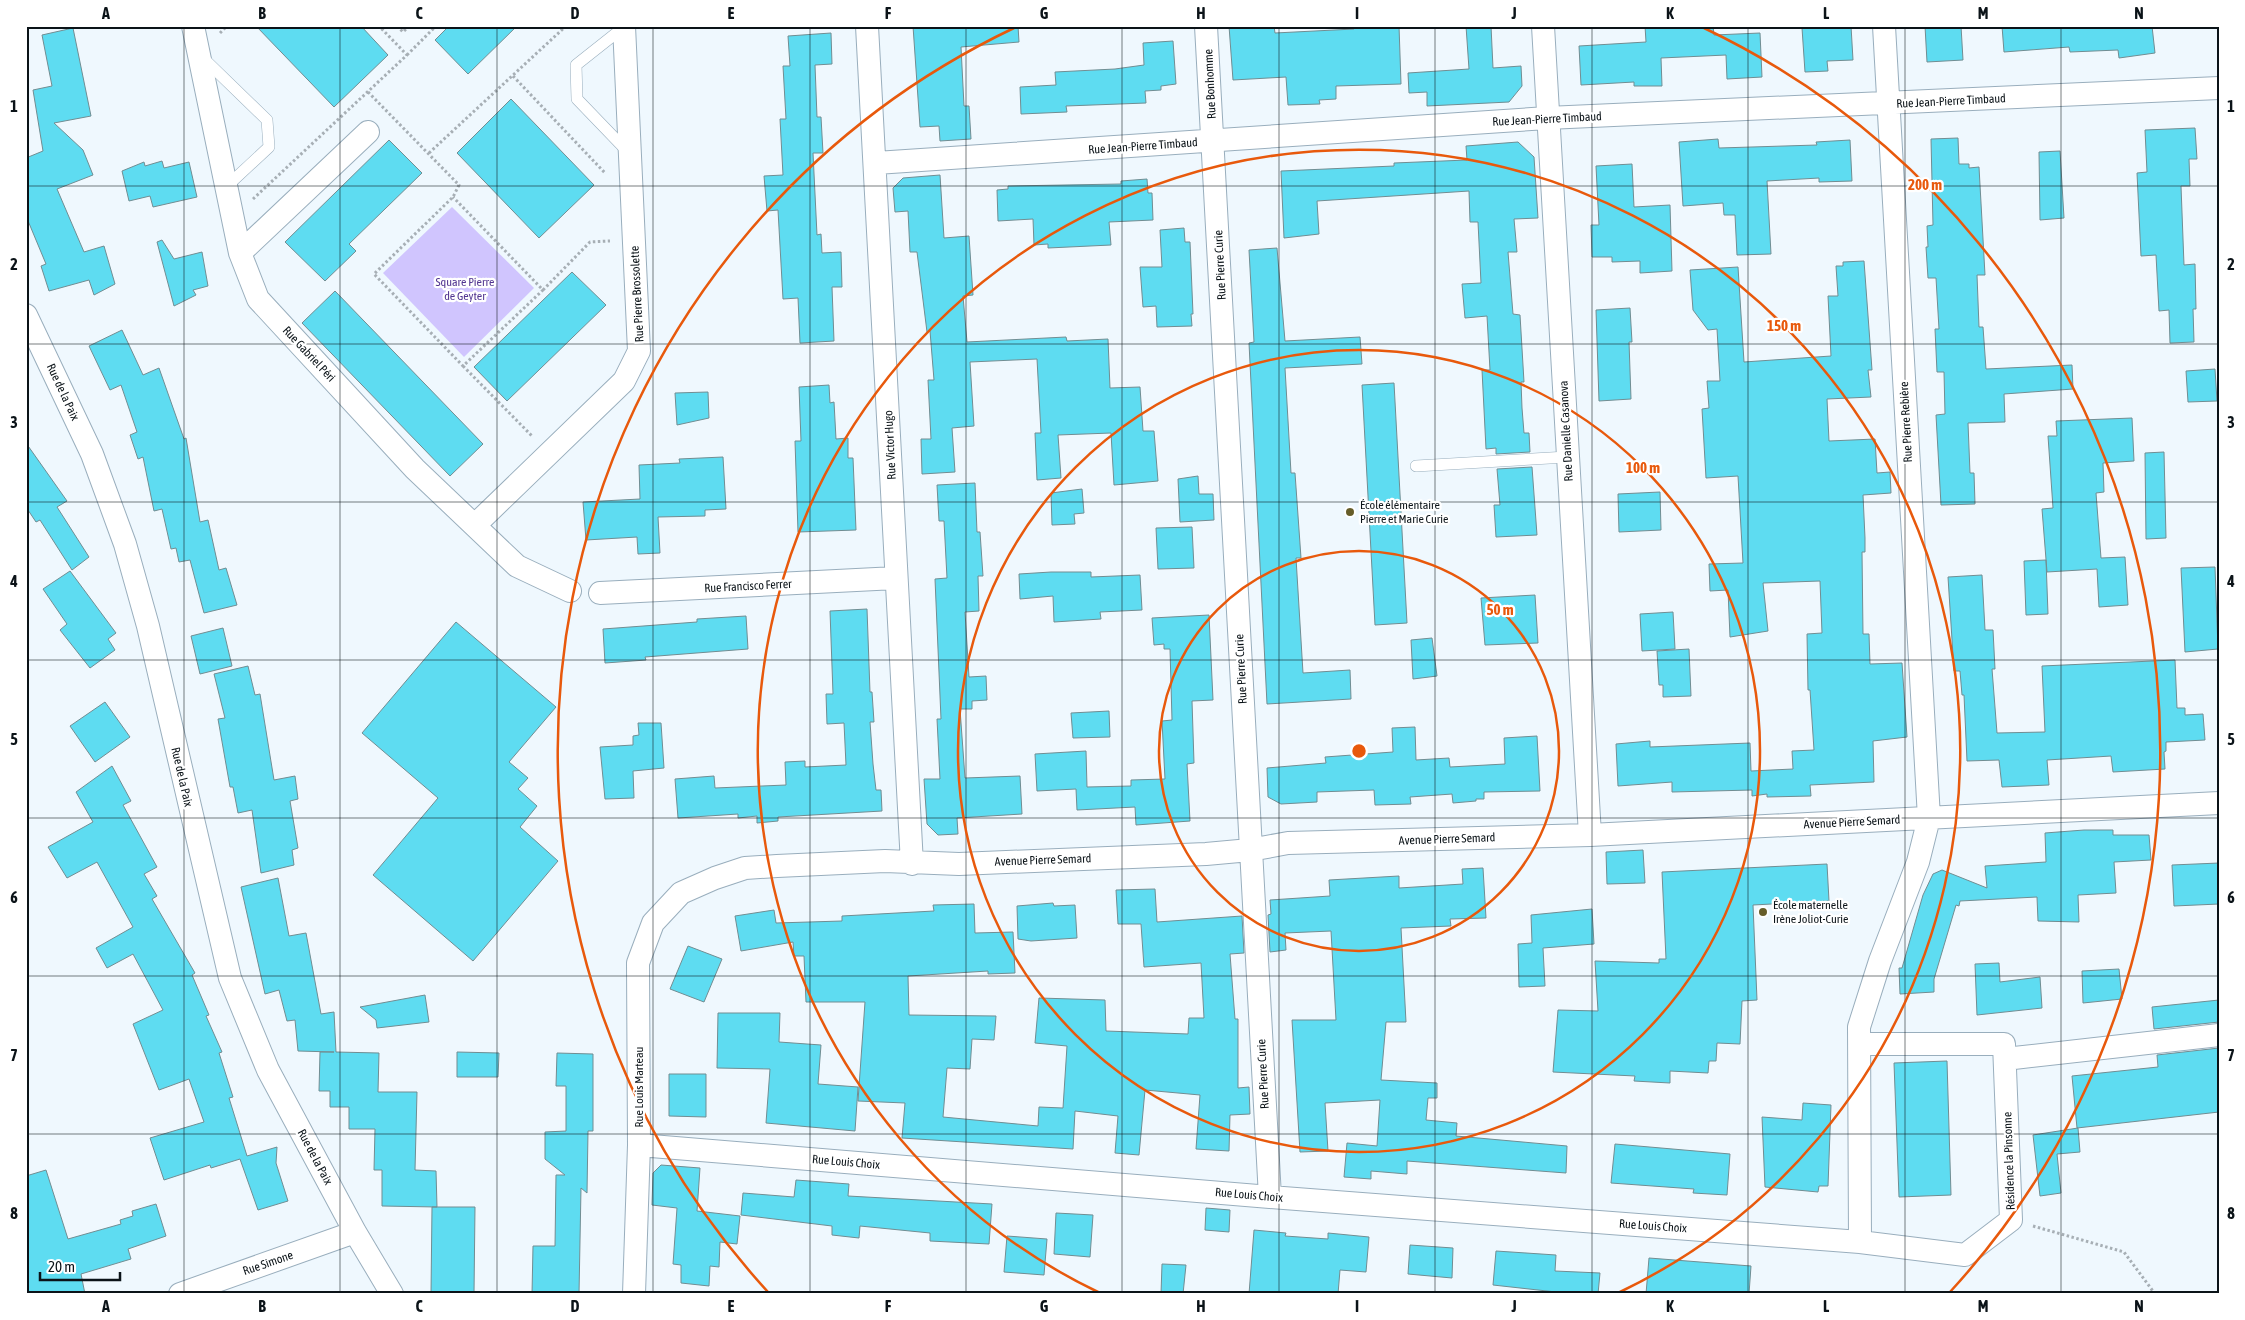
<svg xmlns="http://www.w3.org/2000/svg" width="2245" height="1320" viewBox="0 0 2245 1320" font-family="'Asap Condensed',sans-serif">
	<rect width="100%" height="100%" fill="#eff8fe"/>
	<!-- green -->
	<path fill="#d0c5fe" d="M452 207 534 288 464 357 383 273Z"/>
	<!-- building -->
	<path fill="#5edcf1" stroke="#718d92" d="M256 26H361L388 55 334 107Z
		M449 26H517L468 74 435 40Z
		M913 26H1018L1019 42 961 47 964 106H969L971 139 940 141 939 126 920 127Z
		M1229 26H1274L1275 33 1354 29V26H1399L1401 84 1336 86V99L1319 100 1320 104 1288 105 1286 77 1233 80Z
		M1466 26H1491L1493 68 1521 66 1522 86 1509 102 1427 106V92L1409 93 1408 73 1469 69Z
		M1645 26H1713L1714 35 1760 33 1762 77 1727 79 1726 55 1661 58 1662 86H1634V82L1581 85 1579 46 1646 42Z
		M1851 26 1853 60 1827 61 1828 71 1805 72 1802 28Z
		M1925 26H1961L1963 60 1927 62Z
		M2002 26H2152L2155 53 2119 58 2118 50 2070 52 2069 47 2004 52Z
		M73 28 91 116 54 123 83 150 93 175 57 189 84 252 104 246 115 284 94 295 89 280 49 291 41 266 46 264 26 216V158L43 151 33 90 52 86 42 35Z
		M831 33 832 64 815 65 817 117H821L823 153H813L817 235 821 234 822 253 841 252 842 287H832L834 341 800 343 798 298 783 299 778 210 767 211 764 176 783 175 780 119H786L783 66H790L788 36Z
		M1173 41 1176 84 1161 86V90L1145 91 1146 103 1066 106 1067 112 1021 114 1020 87 1056 85 1055 72 1115 69 1144 65 1143 43Z
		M511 99 594 185 539 238 457 153Z
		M2195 128 2197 159H2189L2190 186H2181L2184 265 2195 264 2196 309H2193L2194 342 2170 343 2169 310 2159 311 2156 255 2141 256 2137 173 2147 172 2145 130Z
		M1958 138 1959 164H1969V168L1979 167 1985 275H1977L1979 327H1983L1986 369 2072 365 2073 389 2004 394 2005 422 1968 423 1970 473H1974L1975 504 1941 505 1936 415 1945 414 1944 372H1937L1935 329H1939L1936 278H1928L1926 247H1928L1927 226 1933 225 1931 139Z
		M1718 139 1719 148 1817 145 1816 142 1850 140 1852 181 1819 182V178L1767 181 1771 254 1737 255 1735 215H1724L1723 203 1683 206 1679 142Z
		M389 140 422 173 349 244 356 251 325 281 285 242Z
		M1518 142 1534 157 1538 218 1514 219 1517 252H1508L1513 314 1520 315 1524 382H1521L1522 408 1524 433H1529L1530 452 1496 454V448L1486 449 1482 370H1490L1487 316 1465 318 1462 284 1481 283 1478 222H1470L1469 191 1317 201 1319 234 1284 238 1281 171 1394 166V163L1467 160 1466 146Z
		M2060 151 2064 218 2040 220 2039 152Z
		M162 161 164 168 189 162 197 197 153 207 150 196 129 201 122 171 144 162 145 166Z
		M1632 164 1634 207 1670 205 1672 271 1640 273V261L1612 262V257H1592L1591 225H1599L1596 166Z
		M940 175 944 238 969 236 973 295 963 296 967 342 1066 337 1067 341 1108 339 1110 388 1140 387 1143 431H1154L1158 481 1114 485 1111 433 1058 435 1061 478 1037 480 1035 433H1041L1037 359 970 362 974 426 952 428 955 472 922 474 921 439H931L928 380H934L930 331 927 332 917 252H910L908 211 895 212 893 188 903 178Z
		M1147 179 1148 193H1152L1153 220 1109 222 1111 245 1048 248V244L1034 245 1033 219 998 221 997 190 1008 189V186L1121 184V181Z
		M1184 228 1185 242H1190L1193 314H1191L1192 326 1157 327 1156 306 1143 307 1140 267H1162L1160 230Z
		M162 240 174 259 202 252 208 286 193 290 196 295 174 306 157 242Z
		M1277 248 1285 341 1360 337 1362 364 1285 368 1291 473H1295L1301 558H1296L1303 673 1350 670 1351 699 1267 704 1249 343 1254 342 1249 250Z
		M1864 261 1872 370H1868L1871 397 1827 399 1829 441 1875 439 1877 473 1890 472 1891 493 1863 495 1865 538V552H1862L1863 634H1869L1870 664 1902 663 1907 737 1873 741 1874 782 1810 785 1811 796 1767 797V794L1752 796V790L1672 792V782L1618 786 1616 744 1650 741V747L1750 743 1751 771 1793 769 1792 751 1814 750 1810 690H1808L1807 634 1822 633 1820 581 1763 583 1768 631 1730 637 1728 590 1710 591 1709 564 1743 563 1738 476 1706 478 1702 409 1709 408 1707 381H1720L1717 329 1708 330 1693 310 1690 270 1738 267 1744 362 1831 356 1828 296H1838L1836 266H1843V262Z
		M572 272 606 305 507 401 474 367Z
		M335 291 483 444 450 476 302 323Z
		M1630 308 1632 342H1629L1631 399 1599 401 1596 310Z
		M122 330 143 375 159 368 184 439 186 438 200 522 208 520 219 570 226 568 237 605 204 613 190 560 179 562 176 548 171 549 162 509 154 511 143 457 138 459 130 435 137 432 121 385 110 390 89 346Z
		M2215 369 2217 401 2188 402 2186 371Z
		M1394 383 1407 623 1375 625 1362 385Z
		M829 385 830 403 834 402 836 439 848 438V458H853L856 530 798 532 795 441H801L799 387Z
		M708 392 709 418 677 425 675 393Z
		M2132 418 2134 461 2103 463 2104 492 2096 493 2101 558 2125 557 2128 605 2099 607 2097 569 2047 572 2042 509 2053 508 2048 436H2057L2056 421Z
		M26 443 67 501 57 507 89 557 72 570 40 520 36 522 26 507Z
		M2164 452 2166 538 2146 539 2145 453Z
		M723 457 726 509 705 510V516L658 517 660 553 638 554 637 537 586 540 583 502 640 499 639 465 680 463 679 459Z
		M1532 467 1537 535 1496 537 1494 505H1500L1497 469Z
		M1198 476 1199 494H1213L1214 520 1180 522 1178 479Z
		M975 483 977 532H980L983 576H978L979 611 965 612 969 677 986 676 987 700 972 701V709H960L965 778 1020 776 1022 814 957 818 958 834 938 835 927 824 924 779H940L937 719H941L935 579 947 578 944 521H939L937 485Z
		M1082 489 1084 513 1074 514 1075 524 1052 525 1051 493Z
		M1660 492 1661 530 1619 532 1618 494Z
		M1192 527 1194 568 1158 569 1156 528Z
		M2046 560 2048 614 2026 615 2024 561Z
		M2215 567 2218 649 2185 652 2181 568Z
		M70 571 116 633 108 639 115 650 90 668 60 630 67 624 43 589Z
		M1051 572H1091V577L1140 575 1142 610 1100 612 1101 619 1054 622 1053 596 1020 599 1019 574Z
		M1982 575 1985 630H1993L1995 669H1992L1997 733 2045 732 2042 666 2175 660 2177 708H2185V715L2203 714 2205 740 2166 742V751L2164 752 2165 769 2113 772 2111 756 2047 760 2049 785 2002 787 1999 760 1967 761 1964 695H1962L1960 671H1954L1948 577Z
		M1535 595 1538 643 1485 645 1481 598Z
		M867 609 870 692H872L874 722H870L873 764 876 790H881L882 811 778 817V821L757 823V816L738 818V814L678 818 675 779 714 776 715 788 786 785 785 762 805 761V767L846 765 844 723 827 724 826 694H833L830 611Z
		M1673 612 1675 649 1642 651 1640 614Z
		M1209 615 1213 700 1192 701 1194 763 1187 764 1190 821 1136 825 1135 807 1077 810 1076 789 1037 791 1035 754 1086 751 1087 787 1131 786V780L1165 779 1162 721 1172 720 1170 649H1164V644L1154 645 1152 618Z
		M746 616 748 649 645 657 646 660 605 663 603 629 697 622V619Z
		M456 622 556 707 509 762 528 778 518 789 537 806 520 827 558 861 473 961 373 875 438 798 362 733Z
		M223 628 232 666 200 674 191 636Z
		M1432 638 1437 676 1413 679 1411 640Z
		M1689 649 1691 696 1663 697V685H1659L1657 651Z
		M248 666 255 695 260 694 274 780 295 776 298 799 290 801 298 848 292 850 294 865 261 873 252 810 238 813 233 787H230L218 719 225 718 214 674Z
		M105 702 130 737 95 762 70 726Z
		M1109 711 1110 737 1073 738 1071 713Z
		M638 723H661L664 768 633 771 634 798 605 799 600 747 633 745V736L639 735Z
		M1415 727 1416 760 1449 758 1450 767 1505 764 1504 738 1537 736 1540 791 1484 792V799H1476V801L1453 803 1452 794 1410 797 1411 804 1375 805 1374 790 1317 792V802L1281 804 1268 797 1267 768 1326 763 1325 757 1393 752 1392 728Z
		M112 766 131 801 123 805 157 867 144 874 157 896 152 899 195 973 192 975 209 1015 206 1016 222 1052 219 1053 233 1097 229 1098 247 1156 277 1147 276 1163 288 1201 258 1210 240 1159 211 1168 210 1165 164 1180 150 1138 204 1122 189 1079 159 1090 133 1024 163 1010 133 954 107 968 96 948 133 927 97 862 67 878 48 847 93 822 76 792Z
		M2084 830H2113V835H2149L2151 860 2114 862 2116 893 2078 895 2079 922 2038 921 2037 897 1960 901 1959 906 1956 905 1934 979V992L1900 994 1899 968H1902L1923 895 1933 874 1942 870 1987 888 1985 866 2046 862 2045 833Z
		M1643 850 1645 883 1607 884 1606 852Z
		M2219 863V904L2174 906 2172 865Z
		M1827 864 1829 901 1753 905 1757 1000 1742 1001 1740 1044 1717 1043 1716 1061H1709L1708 1073 1670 1071V1083L1634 1081 1635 1076 1553 1072 1558 1010 1598 1011 1595 961 1659 963V959H1666L1662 872Z
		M1483 868 1486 918 1450 919 1451 926 1401 928 1406 1022H1386L1381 1080 1437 1083V1098H1428L1426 1120 1457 1123 1456 1136 1567 1146 1566 1173 1407 1161V1174L1371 1171V1179L1344 1177 1347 1143 1377 1146 1380 1100 1325 1103 1328 1151 1300 1152 1292 1020H1336L1331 931 1285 933 1286 950 1270 952 1268 915 1271 914 1270 900 1330 896 1329 880 1399 876V888L1463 884 1462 869Z
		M278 878 289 936 306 933 321 1014 334 1012 336 1052 379 1053 378 1092H417L415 1170 436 1171 437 1207 382 1206V1170H374L375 1129H349V1107H330V1091H319L320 1052H334L298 1051 295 1020 287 1021 279 990 265 994 241 887Z
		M1155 889 1157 922 1242 916 1244 953 1230 954 1235 1019H1238V1088L1249 1087 1250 1114 1230 1115 1229 1151 1196 1149 1200 1095 1145 1090 1139 1155 1115 1153 1118 1116 1075 1111 1073 1149 902 1138 905 1103 858 1101 865 1002H806L804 956H794L793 942 741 951 735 916 774 910 776 923 842 921V916L934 911 933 905 974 904 975 933 1013 932 1015 973 988 974V971L908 976 909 1015 996 1016 994 1040 972 1039 970 1069 947 1068 943 1117 1038 1126 1039 1107 1063 1108 1067 1046 1035 1043 1039 998 1105 1000 1106 1031 1188 1034 1189 1018H1204L1201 963 1144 967 1141 924H1118L1116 890Z
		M1053 903 1054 906 1075 905 1077 938 1031 941 1018 939 1017 906Z
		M1592 909 1594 944 1543 948 1545 986 1519 987 1518 944 1532 943 1531 915Z
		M688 946 722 959 704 1002 670 989Z
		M1999 963 2000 982 2040 977 2042 1008 1977 1015 1975 964Z
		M2119 969 2122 999 2083 1003 2082 971Z
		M425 995 429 1022 377 1028 376 1020 360 1007Z
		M2219 1000V1022L2154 1029 2152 1007Z
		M718 1013H780L779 1042 821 1045 818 1084 858 1087 855 1131 766 1123 770 1069 717 1068Z
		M2219 1048V1112L2077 1128 2072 1076 2158 1067 2157 1055Z
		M457 1052 499 1053 498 1077H457Z
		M557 1053 593 1054V1131H588L587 1193 581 1188 579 1294H532L533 1246H555L556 1175H565L545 1159V1132L566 1131V1086H556Z
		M1947 1061 1951 1195 1899 1197 1894 1063Z
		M669 1074H706V1117L669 1116Z
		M1803 1103 1831 1105 1828 1186H1819L1818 1192 1765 1187 1762 1117 1802 1120Z
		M2078 1128 2080 1152 2057 1154 2061 1193 2040 1196 2033 1135Z
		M1615 1144 1730 1154 1727 1195 1693 1193 1694 1189 1611 1183Z
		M661 1165 700 1168 697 1211 740 1216 737 1244 720 1242 719 1267 710 1266 709 1286 681 1283V1265L673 1264 677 1208 652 1205 653 1173Z
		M46 1170 68 1239 121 1224 120 1220 133 1216 132 1211 156 1204 166 1236 128 1249 131 1259 81 1274 85 1294H26V1176Z
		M796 1180 849 1184 848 1196 992 1204 989 1244 930 1241V1233L860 1226 859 1238 832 1235V1226L741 1215 743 1193 794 1197Z
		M432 1207H475L474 1294H431Z
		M1206 1208 1230 1210 1229 1232 1205 1230Z
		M1056 1213 1093 1215 1090 1257 1054 1254Z
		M1254 1230 1286 1233 1285 1236 1328 1239V1233L1369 1237 1366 1272 1340 1270 1338 1294H1249Z
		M1007 1236 1047 1239 1044 1275 1004 1272Z
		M1410 1245 1453 1248 1452 1278 1408 1274Z
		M1496 1251 1556 1255 1555 1271 1600 1273 1598 1294H1574L1493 1285Z
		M1649 1258 1751 1266 1749 1294H1646Z
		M1162 1264 1186 1265 1183 1294H1161Z"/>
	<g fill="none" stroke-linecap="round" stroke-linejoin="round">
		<defs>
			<path id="service" d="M624 27 576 65 577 99 629 153
				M202 57 267 120 269 147 226 187
				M1416 466 1567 457"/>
			<path id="minor" d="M193 26 240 253 258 299 415 469 517 566 570 591
				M867 26 912 864
				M1206 26 1270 1197
				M1543 26 1590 835
				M876 163 1547 118 2219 88
				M240 253 368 132
				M26 315 92 454 125 544 148 626 230 978 268 1070 355 1232 392 1294
				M475 525 624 381 639 351 624 26
				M600 593 896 578
				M2005 1059 2219 1035
				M639 1145 1270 1197 1860 1242 1965 1255 2011 1220 2004 1044H1860
				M1860 1242 1859 1027 1880 961 1918 862 1929 818 1884 26
				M180 1294 355 1232
				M634 1294 639 1145 638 963 653 923 681 893 715 878 745 868 777 866 885 861 959 864 1206 854 1250 850 1288 843 1590 835 2219 803"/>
		</defs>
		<!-- service casing -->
		<use href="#service" stroke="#99aebd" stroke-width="12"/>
		<!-- minor casing -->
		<use href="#minor" stroke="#99aebd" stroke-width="24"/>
		<!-- path -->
		<path stroke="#a7afb5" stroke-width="3" stroke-dasharray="2.5 2.5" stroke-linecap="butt" d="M397 26 403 32 409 26
			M220 33 227 26
			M407 55 436 26
			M513 76 605 173
			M368 92 459 185 453 197 374 274 463 366 543 290 453 197
			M429 153 566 26
			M253 199 407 55 379 26
			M543 290 590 242 610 241
			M463 366 533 437
			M2033 1226 2124 1252 2155 1294"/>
		<!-- service -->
		<use href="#service" stroke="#fff" stroke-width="11"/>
		<!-- minor -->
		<use href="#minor" stroke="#fff" stroke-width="22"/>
	</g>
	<!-- grid -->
	<path fill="none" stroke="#0b1318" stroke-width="1" stroke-opacity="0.55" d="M184 26V1294M340 26V1294M497 26V1294M653 26V1294M810 26V1294M966 26V1294M1122 26V1294M1279 26V1294M1435 26V1294M1592 26V1294M1748 26V1294M1905 26V1294M2061 26V1294M26 186H2219M26 344H2219M26 502H2219M26 660H2219M26 818H2219M26 976H2219M26 1134H2219"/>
	<!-- distance rings -->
	<g fill="none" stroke="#e8590c" stroke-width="2.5">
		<circle cx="1359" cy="751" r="200"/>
		<circle cx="1359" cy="751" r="401"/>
		<path d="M1100 1293A601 601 0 1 1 1618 1293"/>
		<path d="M768 1292A801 801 0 0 1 1014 28M1704 28A801 801 0 0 1 1950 1292"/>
	</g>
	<!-- markers -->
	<g fill="#665d29" stroke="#fff" stroke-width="2">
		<circle cx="1350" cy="512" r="5"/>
		<circle cx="1763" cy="912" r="5"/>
	</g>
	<g text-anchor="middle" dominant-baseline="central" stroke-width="4.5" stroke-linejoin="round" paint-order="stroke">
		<!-- street labels -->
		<g font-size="12" fill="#0b1318" stroke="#fff">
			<text transform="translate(1210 84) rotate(-93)">Rue Bonhomme</text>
			<text transform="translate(1951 101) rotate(-3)">Rue Jean-Pierre Timbaud</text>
			<text transform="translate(1547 119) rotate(-3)">Rue Jean-Pierre Timbaud</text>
			<text transform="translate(1143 146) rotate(-4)">Rue Jean-Pierre Timbaud</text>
			<text transform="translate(1220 265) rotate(-93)">Rue Pierre Curie</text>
			<text transform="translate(637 294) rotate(-93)">Rue Pierre Brossolette</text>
			<text transform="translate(309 354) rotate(47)">Rue Gabriel Péri</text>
			<text transform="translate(63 392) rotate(65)">Rue de la Paix</text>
			<text transform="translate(1906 422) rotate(-93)">Rue Pierre Rebière</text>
			<text transform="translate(1566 431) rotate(-93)">Rue Danielle Casanova</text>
			<text transform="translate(890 445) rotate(-93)">Rue Victor Hugo</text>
			<text transform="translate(748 586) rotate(-3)">Rue Francisco Ferrer</text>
			<text transform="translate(1241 669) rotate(-93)">Rue Pierre Curie</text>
			<text transform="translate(182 777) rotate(77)">Rue de la Paix</text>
			<text transform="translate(1852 822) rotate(-3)">Avenue Pierre Semard</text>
			<text transform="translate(1447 839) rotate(-2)">Avenue Pierre Semard</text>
			<text transform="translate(1043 860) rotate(-2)">Avenue Pierre Semard</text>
			<text transform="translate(1263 1074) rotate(-93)">Rue Pierre Curie</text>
			<text transform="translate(639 1087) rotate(-90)">Rue Louis Marteau</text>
			<text transform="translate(315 1157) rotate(62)">Rue de la Paix</text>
			<text transform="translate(2009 1161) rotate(-92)">Résidence la Pinsonne</text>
			<text transform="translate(846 1162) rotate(5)">Rue Louis Choix</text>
			<text transform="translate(1249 1195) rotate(5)">Rue Louis Choix</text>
			<text transform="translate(1653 1226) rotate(4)">Rue Louis Choix</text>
			<text transform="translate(268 1263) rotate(-19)">Rue Simone</text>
		</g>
		<!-- park labels -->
		<g font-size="12" fill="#513590" stroke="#fff">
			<text x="465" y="282">Square Pierre<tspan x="465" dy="14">de Geyter</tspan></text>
		</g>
		<!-- poi labels -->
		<g font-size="12" fill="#0b1318" stroke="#fff" text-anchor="start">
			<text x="1360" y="505">École élémentaire<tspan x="1360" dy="14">Pierre et Marie Curie</tspan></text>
			<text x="1773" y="905">École maternelle<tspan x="1773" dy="14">Irène Joliot-Curie</tspan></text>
		</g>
	</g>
	<circle cx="1359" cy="751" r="8" fill="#e8590c" stroke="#fff" stroke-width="2.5"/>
	<g font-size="15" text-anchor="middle" font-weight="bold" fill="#e8590c" stroke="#fff" stroke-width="4.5" stroke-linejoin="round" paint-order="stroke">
		<text x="1925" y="190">200 m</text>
		<text x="1784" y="331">150 m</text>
		<text x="1643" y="473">100 m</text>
		<text x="1500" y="615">50 m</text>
	</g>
	<!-- border -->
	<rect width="2245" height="1320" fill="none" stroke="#ffffff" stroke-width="55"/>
	<!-- scale -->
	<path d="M40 1272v8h80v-8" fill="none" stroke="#0b1318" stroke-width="2.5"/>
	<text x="48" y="1272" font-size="15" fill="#0b1318" stroke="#ffffff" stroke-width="4" paint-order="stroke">20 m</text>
	<rect x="28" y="28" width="2190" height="1264" fill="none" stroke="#0b1318" stroke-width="2"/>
	<g font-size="16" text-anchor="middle" font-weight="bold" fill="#0b1318">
		<text x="106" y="19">A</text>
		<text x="262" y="19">B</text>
		<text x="419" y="19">C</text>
		<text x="575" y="19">D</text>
		<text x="731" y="19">E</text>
		<text x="888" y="19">F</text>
		<text x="1044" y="19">G</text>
		<text x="1201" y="19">H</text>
		<text x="1357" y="19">I</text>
		<text x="1514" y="19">J</text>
		<text x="1670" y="19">K</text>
		<text x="1826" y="19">L</text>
		<text x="1983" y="19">M</text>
		<text x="2139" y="19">N</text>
		<text x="14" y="112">1</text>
		<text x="2231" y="112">1</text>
		<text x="14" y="270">2</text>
		<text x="2231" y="270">2</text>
		<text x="14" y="428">3</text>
		<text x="2231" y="428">3</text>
		<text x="14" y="587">4</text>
		<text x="2231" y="587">4</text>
		<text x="14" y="745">5</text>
		<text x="2231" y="745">5</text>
		<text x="14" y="903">6</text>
		<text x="2231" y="903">6</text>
		<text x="14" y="1061">7</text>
		<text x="2231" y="1061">7</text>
		<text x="14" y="1219">8</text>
		<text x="2231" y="1219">8</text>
		<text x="106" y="1312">A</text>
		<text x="262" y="1312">B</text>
		<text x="419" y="1312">C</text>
		<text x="575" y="1312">D</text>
		<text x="731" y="1312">E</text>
		<text x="888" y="1312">F</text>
		<text x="1044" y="1312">G</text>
		<text x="1201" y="1312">H</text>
		<text x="1357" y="1312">I</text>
		<text x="1514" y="1312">J</text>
		<text x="1670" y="1312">K</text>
		<text x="1826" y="1312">L</text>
		<text x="1983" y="1312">M</text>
		<text x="2139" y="1312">N</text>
	</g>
</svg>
